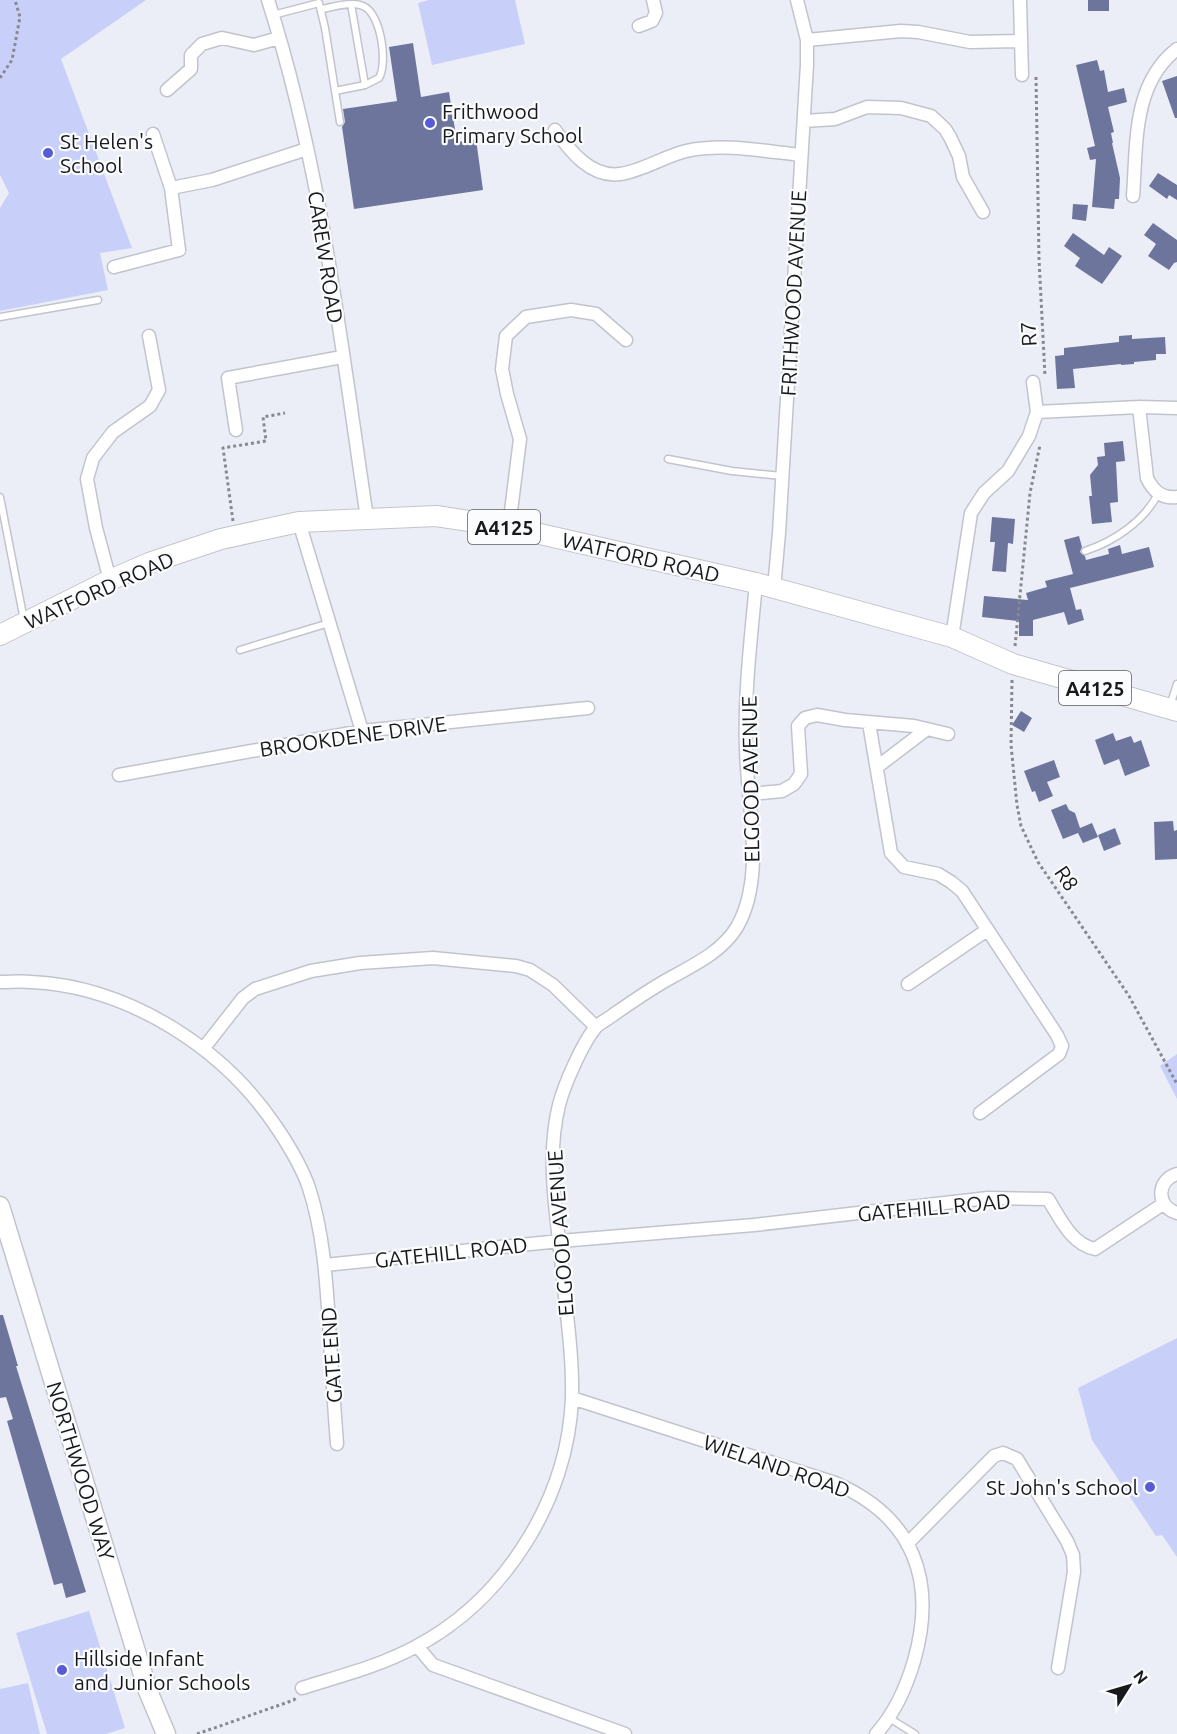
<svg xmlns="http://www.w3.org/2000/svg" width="1177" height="1734" viewBox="0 0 1177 1734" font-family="Ubuntu,sans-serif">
	<rect width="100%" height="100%" fill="#eceef7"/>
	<!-- green -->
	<path fill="#c8d0f9" d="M0 0H146L61 59 132 248 100 253 108 290 0 311V208L9 193 0 175Z
		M429 0H515L525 44 432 65 418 3Z
		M1177 1054V1099L1160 1066Z
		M1177 1338V1557L1162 1535 1156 1536 1092 1440 1078 1388Z
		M89 1611 125 1728 106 1734H47L16 1633Z
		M28 1683 40 1734H0V1689Z"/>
	<!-- building -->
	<path fill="#6e759d" d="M1088 0H1109V11H1088Z
		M413 43 421 97 449 92 457 142 476 139 483 190 354 209 342 127 345 122 343 109 397 101 389 47Z
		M1097 60 1100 71 1104 70 1108 92 1124 88 1127 102 1108 107 1114 132 1111 133 1113 143H1112L1120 178 1119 199H1115L1114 209 1092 207 1096 159 1090 160 1087 148 1095 146 1076 65Z
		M1177 76V118H1175L1162 81Z
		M1158 173 1177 185V200L1169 195 1167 199 1149 186Z
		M1073 204 1088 205 1086 221 1072 219Z
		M1153 223 1177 240V262L1174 263 1169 270 1148 256 1156 244 1144 235Z
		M1073 233 1104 255 1109 247 1122 256 1102 284 1075 266 1080 258 1064 246Z
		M1132 335V339L1165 337 1166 354H1156V360L1134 362V364L1121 365V364L1073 369 1075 388 1057 389 1055 356 1064 355V348L1119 342V336Z
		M1123 441 1125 461 1116 462 1118 502 1110 503 1112 522 1092 524 1089 496H1092L1090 475 1098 465 1097 457 1105 456 1104 443Z
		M992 517 1015 519 1013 544 1008 543 1006 572 992 571 995 542H990Z
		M1079 536 1082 547 1080 552 1085 556 1086 560 1109 554 1108 549 1120 545 1122 554 1149 547 1154 567 1070 588 1076 610 1081 609 1084 620 1068 625 1064 612 1033 620V636H1019V621L982 617 984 596 1028 600 1026 593 1047 587 1045 581 1073 574 1064 540Z
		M1021 711 1032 718 1024 732 1012 725Z
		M1113 733 1116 741 1131 736 1134 743 1141 740 1150 766 1125 776 1119 759 1104 765 1095 740Z
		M1054 760 1060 777 1047 782 1053 796 1039 802 1035 791 1032 792 1024 771Z
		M1066 804 1069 810 1075 813 1080 828 1092 823 1098 837 1083 843 1078 833 1063 839 1051 810Z
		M1173 821 1174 831 1177 830V859L1155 860 1154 822Z
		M1115 828 1121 844 1104 851 1098 835Z
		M0 1315H3L18 1366H16L86 1592 66 1598 62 1583 54 1585 7 1421 13 1419 6 1397 0 1398Z"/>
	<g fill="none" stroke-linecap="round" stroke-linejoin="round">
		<defs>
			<path id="lane" d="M351 4 365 85
				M322 9C333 7 352 1 363 6 381 13 388 63 379 78L365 85 335 91
				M273 15 319 3 325 28 340 122
				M0 317 98 300
				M668 459 732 471 782 476
				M0 497 24 620
				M1085 551C1115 541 1144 521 1158 494
				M240 650 329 623
				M1170 706 1177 684
				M889 1718 915 1734"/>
			<path id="street" d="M268 0C322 168 341 345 367 518
				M1020 0 1022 75
				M639 26 652 21 656 13 653 0
				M807 40 901 31 918 32 970 42 1021 41
				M167 90 191 69V55L202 44 222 38 254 45 279 38
				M804 121 835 119 867 107 901 108 931 116 945 129 950 137 959 156 963 177 983 212
				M555 130C570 151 591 178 620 174 640 172 665 156 686 151 723 143 763 151 801 155
				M153 134 171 188
				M1133 196C1137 144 1132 84 1177 49
				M114 267 179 250 171 188 212 180 307 149
				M1139 407 1147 478C1153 491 1162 499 1177 497
				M1037 412 1139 407 1177 408
				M236 430 228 378 342 357
				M299 522 362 731
				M509 527 520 439 507 394 502 369 506 336 526 317 571 310 596 314 626 340
				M110 580 96 528 87 479 93 458 113 432 150 406 159 390 149 336
				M774 588 779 533 807 64V40L797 0
				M952 637 971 513 984 493 1008 471 1029 436 1037 412 1033 382
				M869 723 891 853 904 867 938 874 951 882 962 891 1057 1035 1062 1046 1059 1054 980 1113
				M877 767 927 729
				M119 775 362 731 588 708
				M750 794 782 791 794 784 801 774 798 726 805 718 817 715 845 720 914 726 948 734
				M0 982C11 982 21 981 32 982 129 987 224 1048 277 1128 289 1146 302 1167 309 1188 323 1231 326 1277 329 1322 331 1363 334 1404 337 1444
				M908 984 987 930
				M203 1049 243 998 255 989 311 971 360 963 433 958 516 966 530 970 553 985 596 1027
				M1177 1174C1156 1180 1156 1207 1177 1213
				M325 1265 560 1241 754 1225 988 1198 1048 1199C1060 1218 1071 1244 1095 1249L1163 1204
				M572 1398 835 1483C914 1517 937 1581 914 1661 906 1688 895 1713 876 1734
				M907 1544 994 1456 1003 1453 1017 1459 1067 1541 1073 1555 1074 1572 1058 1668
				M417 1646 433 1665 625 1734
				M302 1688C340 1676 380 1666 415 1647 505 1600 568 1499 572 1398 573 1358 567 1317 563 1278 558 1221 545 1161 559 1105 564 1085 583 1042 596 1027 601 1022 608 1019 613 1015 633 1001 653 987 674 976 698 963 723 950 737 927 766 877 747 804 746 749 744 694 751 638 756 583"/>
			<path id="secondary" d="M0 1206 148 1691 166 1734"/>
			<path id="primary" d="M0 635 110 580 149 563 221 539 299 522 436 516 509 527 756 583 952 637 1013 664 1177 711"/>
		</defs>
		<!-- lane casing -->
		<use href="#lane" stroke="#c2c4cd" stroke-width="9"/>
		<!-- street casing -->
		<use href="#street" stroke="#c2c4cd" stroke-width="15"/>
		<!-- secondary casing -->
		<use href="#secondary" stroke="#c2c4cd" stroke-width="21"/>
		<!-- primary casing -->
		<use href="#primary" stroke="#c2c4cd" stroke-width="22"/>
		<!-- path -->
		<path stroke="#888990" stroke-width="3" stroke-dasharray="3 3" stroke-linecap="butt" d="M1036 77 1039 259 1045 376
			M0 78 12 60 20 17 15 0
			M233 521 223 448 266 441 263 417 285 413
			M1015 646 1030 493 1040 445
			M1012 680 1011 745 1017 805 1021 826 1038 862 1129 996 1177 1084
			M197 1734 294 1700 296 1697"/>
		<!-- lane -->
		<use href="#lane" stroke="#fff" stroke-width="6"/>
		<!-- street -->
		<use href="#street" stroke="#fff" stroke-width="12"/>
		<!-- secondary -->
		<use href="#secondary" stroke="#fff" stroke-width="18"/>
		<!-- primary -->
		<use href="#primary" stroke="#fff" stroke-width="20"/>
	</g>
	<!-- markers -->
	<g fill="#575cd4" stroke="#fbfcfd" stroke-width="2">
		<circle cx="430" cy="123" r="6"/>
		<circle cx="48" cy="153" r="6"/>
		<circle cx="1150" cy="1487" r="6"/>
		<circle cx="62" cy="1670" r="6"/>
	</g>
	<g text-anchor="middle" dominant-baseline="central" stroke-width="4.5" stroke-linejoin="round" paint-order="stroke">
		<!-- shield labels -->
		<g fill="#fbfcfd" stroke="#5c5d60" stroke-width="1.5">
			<rect x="468" y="510" width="72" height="34" rx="4.5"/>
			<rect x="1059" y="671" width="72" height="34" rx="4.5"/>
		</g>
		<g font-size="20" font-weight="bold" fill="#18191c">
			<text x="504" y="527">A4125</text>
			<text x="1095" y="688">A4125</text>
		</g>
		<!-- poi labels -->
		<g font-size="21" fill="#18191c" stroke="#fbfcfd" text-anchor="start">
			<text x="442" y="111">Frithwood<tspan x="442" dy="24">Primary School</tspan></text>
			<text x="60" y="141">St Helen's<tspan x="60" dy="24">School</tspan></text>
			<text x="1138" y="1487" text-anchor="end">St John's School</text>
			<text x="74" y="1658">Hillside Infant<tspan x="74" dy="24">and Junior Schools</tspan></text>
		</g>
		<!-- street labels -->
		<g font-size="21" fill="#18191c" stroke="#fbfcfd">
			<text transform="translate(326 257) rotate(81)">CAREW ROAD</text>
			<text transform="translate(793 293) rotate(-87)">FRITHWOOD AVENUE</text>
			<text transform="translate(1028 334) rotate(-93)">R7</text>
			<text transform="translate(641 557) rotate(13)">WATFORD ROAD</text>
			<text transform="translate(99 590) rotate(-24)">WATFORD ROAD</text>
			<text transform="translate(353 736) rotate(-8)">BROOKDENE DRIVE</text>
			<text transform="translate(750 779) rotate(-91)">ELGOOD AVENUE</text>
			<text transform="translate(1067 878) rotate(56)">R8</text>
			<text transform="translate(934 1207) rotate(-5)">GATEHILL ROAD</text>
			<text transform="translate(560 1233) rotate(-94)">ELGOOD AVENUE</text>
			<text transform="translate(451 1252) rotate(-6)">GATEHILL ROAD</text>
			<text transform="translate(331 1355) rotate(-94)">GATE END</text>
			<text transform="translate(777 1466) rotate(19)">WIELAND ROAD</text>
			<text transform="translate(81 1471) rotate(73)">NORTHWOOD WAY</text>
		</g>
	</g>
	<!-- north arrow -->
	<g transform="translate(1129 1686) rotate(53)" stroke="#fbfcfd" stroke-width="4.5" paint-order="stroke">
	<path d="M0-4.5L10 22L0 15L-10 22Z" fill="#18191c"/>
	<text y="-9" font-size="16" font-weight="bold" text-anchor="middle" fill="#18191c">N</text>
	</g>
</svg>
